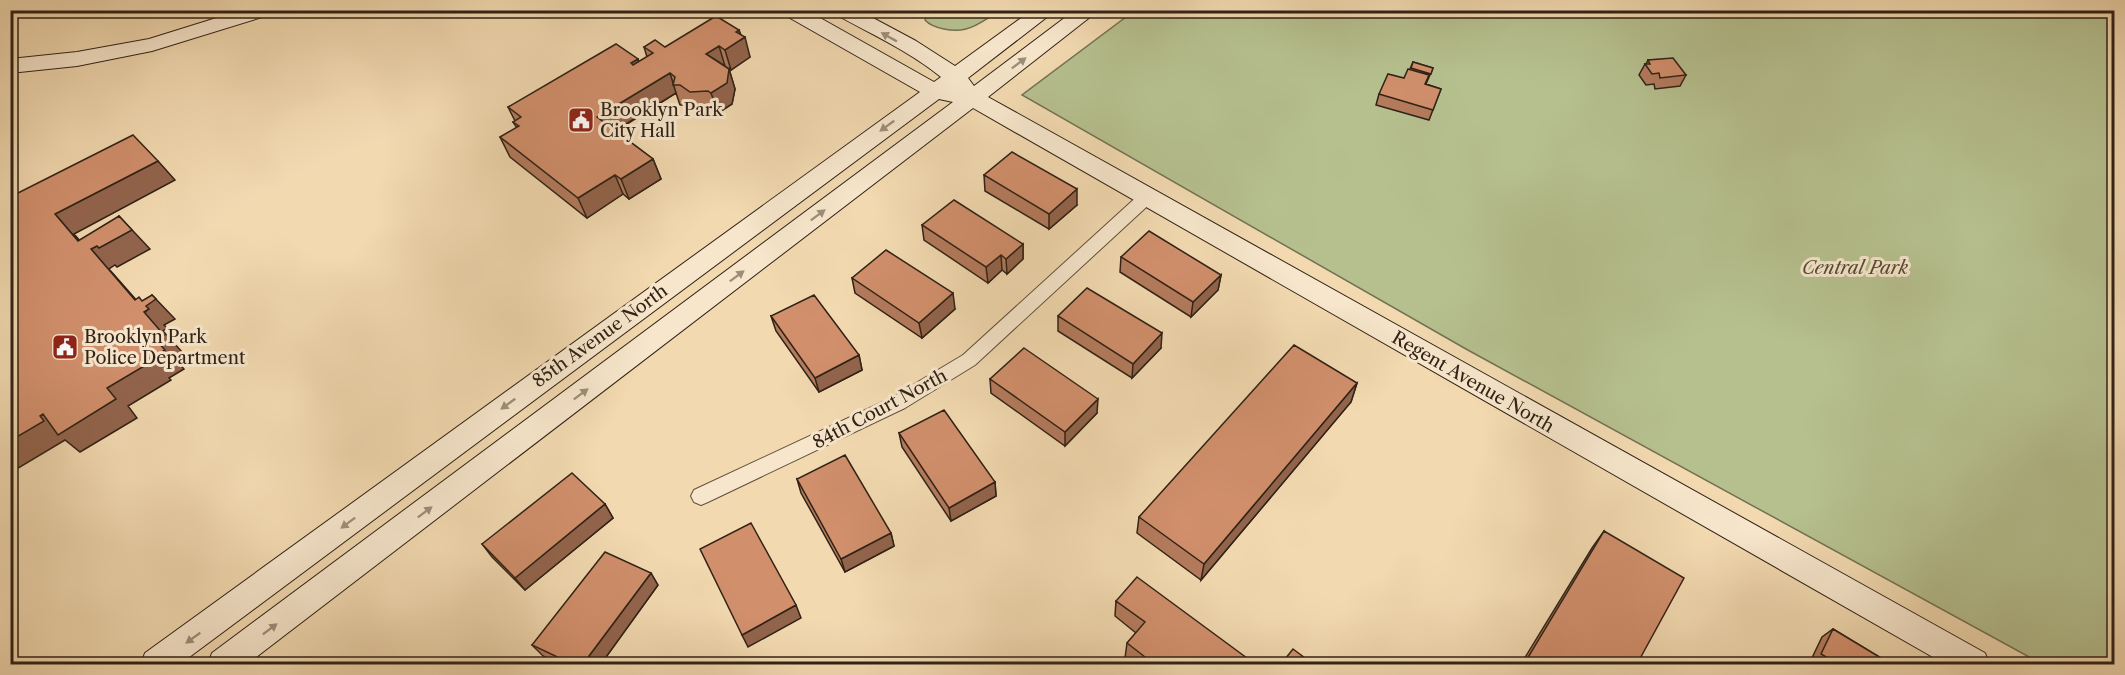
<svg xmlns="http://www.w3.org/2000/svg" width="2125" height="675" viewBox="0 0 2125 675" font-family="'Libre Caslon Text',serif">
	<rect width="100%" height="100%" fill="#f2d9b0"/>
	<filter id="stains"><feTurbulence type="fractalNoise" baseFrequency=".00333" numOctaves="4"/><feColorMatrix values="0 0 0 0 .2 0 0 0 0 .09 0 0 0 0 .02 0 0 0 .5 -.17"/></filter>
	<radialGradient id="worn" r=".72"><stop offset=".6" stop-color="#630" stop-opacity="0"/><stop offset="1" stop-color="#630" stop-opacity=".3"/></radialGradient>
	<!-- green -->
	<path fill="#b6c08f" stroke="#737152" stroke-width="1.5" d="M928 11V10L1000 11C990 16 977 27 966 29 954 32 933 29 925 20Z
		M1134 11H2114V664H2042L1466 349 1022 95Z"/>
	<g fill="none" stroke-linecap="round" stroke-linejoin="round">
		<defs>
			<path id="street" d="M1148 190 1154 192 1156 196 1154 200 975 365 905 408 708 502 701 505 694 502 691 496 694 490 891 398 963 355 1142 192Z"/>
			<path id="secondary" d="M242 10H275L272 14 152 51 77 66 10 73V59L77 52 149 39Z
				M780 10H806L934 82 941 77C909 51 871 34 835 14L832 10H858L916 41 955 66 1032 10H1056L968 78 974 86 1075 10H1099L988 97 1985 653 1989 664H1945L973 108 247 664H208L212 653 953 102 939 99 180 664H141L145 653 920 92 783 14Z"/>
		</defs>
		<!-- street casing -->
		<use href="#street" stroke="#60503c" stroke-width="2"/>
		<!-- secondary casing -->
		<use href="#secondary" stroke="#302216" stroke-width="2"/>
		<!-- street -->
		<use href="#street" fill="#f7e6cc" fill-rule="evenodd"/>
		<!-- secondary -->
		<use href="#secondary" fill="#f7e6cc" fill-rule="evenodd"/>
	</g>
	<!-- wall -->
	<path fill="#b47b5d" stroke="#302216" stroke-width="1.5" d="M739 30 750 57 731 70 725 66 729 69 735 89 732 104 718 113 714 111 697 112 686 105H680L676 93 616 131 653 159 661 179 629 199 623 194 587 218 510 157 500 137 517 128 513 122 515 121 508 107 638 59 639 62 647 57 644 47H665Z
		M1648 60 1686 75 1680 86 1655 89 1654 84 1646 85 1639 75 1645 64H1646Z
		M1413 62 1433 68 1426 84 1441 89 1429 120 1376 105 1379 94 1404 78 1410 69Z
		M984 175 1077 205 1049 229 985 191Z
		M922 225 1023 244V259L1007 274 1002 270 988 283 924 240Z
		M1121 257 1221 275 1218 290 1191 317 1120 272Z
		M852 278 955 309 922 338 855 293Z
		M771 316 859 355 862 370 819 392 776 331Z
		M1058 316 1161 348 1132 378 1058 331Z
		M990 379 1097 413 1065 446 991 393Z
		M1357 383 1351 402 1201 580 1137 533 1139 517Z
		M899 433 995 482 996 496 951 521 902 447Z
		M797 479 891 533 894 546 845 572 801 493Z
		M605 504 613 518 525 590 492 557 482 544Z
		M1604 531 1637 664H1521L1592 548Z
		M658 585 601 664H559L543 656 532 645Z
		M1116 601 1255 664H1133L1125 658 1127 643 1136 633 1115 616Z
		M1833 629 1891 664H1815L1810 662 1822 637Z"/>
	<!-- shaded-wall -->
	<path fill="#92644c" stroke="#302216" stroke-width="1.5" d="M739 30 741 40 745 37 750 57 731 70 725 50 736 32Z
		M719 46 725 66 706 54Z
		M638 59 645 79 631 63Z
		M729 69 735 89 732 104 718 113 711 93Z
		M670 73 676 93 605 137 597 117Z
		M653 159 661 179 629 199 621 179Z
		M158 161 175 180 74 234 97 260 78 241 55 214Z
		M615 175 623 194 587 218 578 198Z
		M1077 189V205L1049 229V214Z
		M119 216 150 249 117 267 115 265 109 269 146 311V306L152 295 175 319 164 325 167 328 163 331 183 353 174 358 184 369 169 378 171 380 128 406 137 418 80 452 65 440 10 473V441L40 416 107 388 149 359 156 340 144 312 91 249 97 246Z
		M1023 244V259L1007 274 1006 259Z
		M1001 255 1002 270 988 283 986 267Z
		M1221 275 1218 290 1191 317 1193 302Z
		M953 293 955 309 922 338 919 323Z
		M1162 333 1161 348 1132 378 1133 364Z
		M859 355 862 370 819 392 815 378Z
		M1357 383 1351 402 1201 580 1204 564Z
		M1098 399 1097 413 1065 446V432Z
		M995 482 996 496 951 521 949 508Z
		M605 504 613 518 525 590 515 578Z
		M891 533 894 546 845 572 841 559Z
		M651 573 658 585 601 664H583Z
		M796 605 801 618 748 647 742 635Z"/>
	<!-- building -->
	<path fill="#d18f6c" stroke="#302216" stroke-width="1.5" d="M716 16 739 30 736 32 745 37 725 50 719 46 706 54 729 69 727 83 711 93 708 91 690 92 680 85H673L675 77 670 73 597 117 653 159 621 179 615 175 578 198 500 137 519 126 513 122 521 117 508 107 616 44 638 59 631 63 633 65 653 53 644 47 655 40 665 47Z
		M1673 58 1686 75 1660 78 1659 73 1652 74 1645 64H1650L1648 60Z
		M1413 62 1433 68 1431 74 1411 68Z
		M1408 69 1429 75 1425 84 1441 89 1433 110 1379 94 1388 74 1404 78Z
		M133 135 158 161 55 214 78 241 119 216 132 230 99 248 97 246 91 249 135 300 139 297 142 301 152 295 156 299 146 306 149 309 144 312 164 335 156 340 165 350 149 359 151 362 107 388 116 399 58 435 43 414 40 416 44 421 10 441V197Z
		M1012 152 1077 189 1049 214 984 175Z
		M954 200 1023 244 1006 259 1001 255 986 267 922 225Z
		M1149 231 1221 275 1193 302 1121 257Z
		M886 250 953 293 919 323 852 278Z
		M1087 288 1162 333 1133 364 1058 316Z
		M814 295 859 355 815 378 771 316Z
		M1294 345 1357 383 1204 564 1139 517Z
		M1024 348 1098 399 1065 432 990 379Z
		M944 410 995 482 949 508 899 433Z
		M845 455 891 533 841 559 797 479Z
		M572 473 605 504 515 578 482 544Z
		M751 523 796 605 742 635 700 549Z
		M1604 531 1684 578 1637 664H1524Z
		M605 552 651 573 583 664H572L532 645Z
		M1137 577 1255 664H1154L1127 643 1145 622 1116 601Z
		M1833 629 1891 664H1838L1821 654Z
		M1293 649 1313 664H1281Z"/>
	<!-- one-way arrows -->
	<defs><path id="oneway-solid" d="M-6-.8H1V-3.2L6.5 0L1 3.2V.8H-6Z" transform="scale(1.5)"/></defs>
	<g fill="#9d8e7a">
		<use href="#oneway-solid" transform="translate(889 37) rotate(-151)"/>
		<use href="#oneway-solid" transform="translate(1019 63) rotate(-37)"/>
		<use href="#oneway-solid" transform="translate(887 126) rotate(144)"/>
		<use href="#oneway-solid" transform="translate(818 215) rotate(-37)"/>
		<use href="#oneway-solid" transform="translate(737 276) rotate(-37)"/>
		<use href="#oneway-solid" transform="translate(581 394) rotate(-37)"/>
		<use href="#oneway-solid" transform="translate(508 404) rotate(144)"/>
		<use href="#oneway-solid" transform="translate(425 512) rotate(-37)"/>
		<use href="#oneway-solid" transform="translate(348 523) rotate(143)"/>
		<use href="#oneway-solid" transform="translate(270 629) rotate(-37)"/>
		<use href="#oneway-solid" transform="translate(193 638) rotate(144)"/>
	</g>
	<!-- icons -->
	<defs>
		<symbol id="civic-square" viewBox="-11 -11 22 22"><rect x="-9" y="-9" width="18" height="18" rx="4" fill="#8f2418" stroke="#f7e6cc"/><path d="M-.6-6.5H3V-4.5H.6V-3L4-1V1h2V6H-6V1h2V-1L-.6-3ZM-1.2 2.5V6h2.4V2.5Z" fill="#fff"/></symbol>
	</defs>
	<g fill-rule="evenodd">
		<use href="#civic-square" x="566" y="105" width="30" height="30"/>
		<use href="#civic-square" x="50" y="332" width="30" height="30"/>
	</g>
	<g text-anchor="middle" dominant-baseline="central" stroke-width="6" stroke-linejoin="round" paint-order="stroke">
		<!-- poi labels -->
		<g font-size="18" fill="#302216" stroke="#f7e6cc" text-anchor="start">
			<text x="600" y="110">Brooklyn Park<tspan x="600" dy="21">City Hall</tspan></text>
			<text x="84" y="337">Brooklyn Park<tspan x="84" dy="21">Police Department</tspan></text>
		</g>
		<!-- park labels -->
		<g font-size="18" font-style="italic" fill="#524a34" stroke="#f7e6cc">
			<text x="1855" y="268">Central Park</text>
		</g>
		<!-- street labels -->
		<g font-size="18" fill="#302216" stroke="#f7e6cc">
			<text transform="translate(600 336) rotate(-36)">85th Avenue North</text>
			<text transform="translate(1473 382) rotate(30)">Regent Avenue North</text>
			<text transform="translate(880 409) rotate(-28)">84th Court North</text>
		</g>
	</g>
	<!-- margin -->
	<rect width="2125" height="675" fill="none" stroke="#f2d9b0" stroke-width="36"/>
	<rect x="12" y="12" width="2101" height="651" fill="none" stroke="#302216" stroke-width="3"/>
	<rect x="18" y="18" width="2089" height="639" fill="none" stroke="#302216" stroke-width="1.5"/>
	<rect width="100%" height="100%" filter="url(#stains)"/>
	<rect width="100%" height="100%" fill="url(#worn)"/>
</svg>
